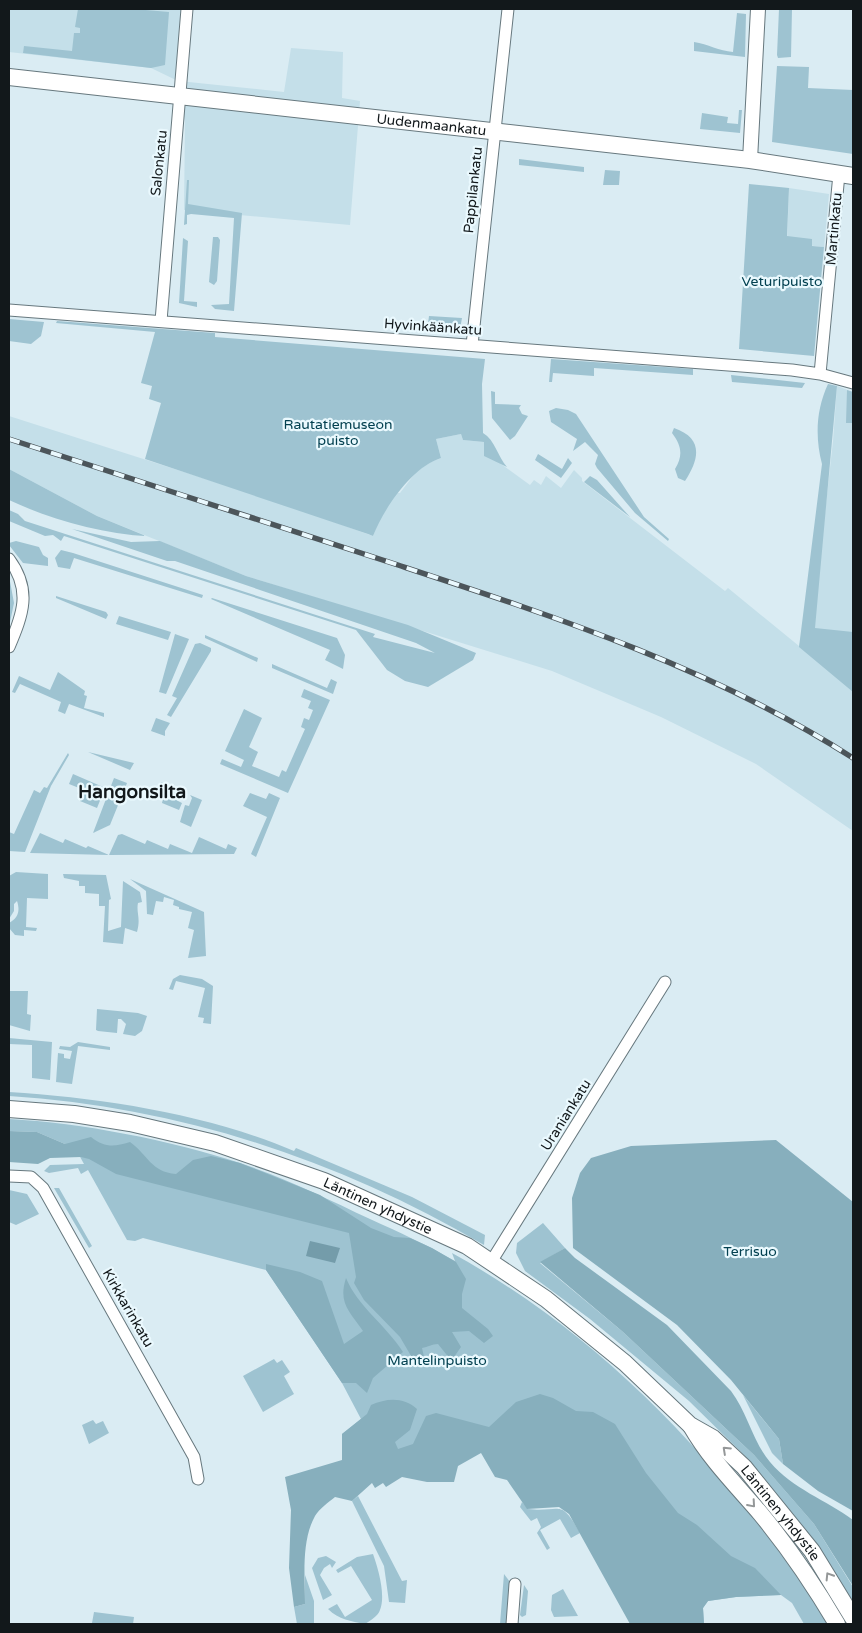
<svg xmlns="http://www.w3.org/2000/svg" width="862" height="1633" viewBox="0 0 862 1633" font-family="'Varela Round',sans-serif">
	<rect width="100%" height="100%" fill="#daecf3"/>
	<!-- built -->
	<path fill="#c4dfe9" d="M9 9H183L179 81 284 92 291 48 343 52 342 98 360 101 350 225 184 210 185 122 178 81 151 68 9 52Z
		M789 188 829 194 824 247 787 243Z
		M837 386 853 392V831L756 764 661 717 552 671 246 576 97 516 9 469V416L284 504 373 536 380 517 335 488 400 493 416 472 431 462 441 458 436 439 461 434 463 440 484 442 497 461 530 485 534 480 541 485 546 476 561 488 574 470 582 478V481L725 591 728 588 799 646 818 576 833 441Z"/>
	<!-- green -->
	<path fill="#9ec3d1" d="M78 9H134L169 12 165 65 151 68 23 53 24 46 72 51 74 33H80V28L75 27Z
		M779 9H792L791 57 778 58 777 55Z
		M737 13 746 14 745 57 694 51V42C708 44 719 51 733 52Z
		M777 66 809 67 808 88 853 90V154L772 142Z
		M739 110H742L740 133 700 129 702 113 728 117 727 123 738 124Z
		M519 159 584 167V172L519 165Z
		M605 170 620 171 619 185H603Z
		M187 180H189L188 204 242 213 234 311 215 309 211 305 229 304 234 218 191 214 187 215V224L184 225Z
		M749 184 789 188 787 236 812 239V246L824 247 814 356 739 349Z
		M213 237H218L220 240 217 281 214 285 209 282Z
		M183 238 188 241 184 301 197 302V307L179 303Z
		M429 316 462 318 460 329 408 325V322L428 324Z
		M9 319 44 322 41 336 31 344 9 341Z
		M57 321 215 333V337L485 359 482 384 483 433C495 440 498 457 507 467L484 456V442L463 440 461 434 436 439 441 458C412 467 384 508 373 536L368 534 145 459 161 403 149 399 152 386 141 383 155 332 56 323Z
		M551 359 693 369V375L594 368V376L553 373 552 382H549Z
		M731 375 805 383 802 388 732 382Z
		M828 384 837 386 815 628 853 632V692L799 647 822 464C815 437 816 410 828 384Z
		M847 390 853 392V423H846Z
		M491 391 495 392V404L521 405 519 408 522 414 528 416 515 436 510 440 492 418Z
		M556 408 568 410 576 414 644 517 669 539 668 541 635 513 597 468 595 464 598 455 585 442 573 451 577 439 551 422 549 411Z
		M674 428C703 438 700 458 685 481L678 478 675 469C683 456 682 446 672 433Z
		M538 454 562 469 568 458 572 463 561 478 535 460Z
		M9 469 97 516 146 536C102 534 49 519 9 500Z
		M590 476 597 480 630 517 584 482Z
		M9 510 18 514 25 521 375 634 373 637 435 653 416 643 175 561H167L72 529 131 542 160 541 246 576 408 625 476 653 473 660 428 687 405 681 387 670 356 630 64 536 61 541 53 535 45 536 9 521Z
		M16 541 39 547 43 555 48 558V566L23 563 9 545V543Z
		M61 550 73 553 203 595 202 598 74 558 70 569 58 567 55 558Z
		M9 576 14 603 9 627Z
		M56 596 106 612 108 615 106 619 56 598Z
		M212 598 337 638 345 655 343 669 325 660 330 650 211 599Z
		M119 616 171 632 168 640 116 624Z
		M175 634 189 639 166 694 159 692Z
		M205 635 258 658 257 662 205 638Z
		M200 643 211 648V651L171 717 167 715 177 698 172 696 195 644Z
		M272 664 327 688 331 679 337 682 333 694 272 668Z
		M58 672 85 691 84 695 87 696 84 708 104 713V717L69 704 65 714 58 711 61 702 20 684 15 693 12 692 19 676 50 690Z
		M304 689 330 700 288 793 220 764 222 759 241 767 244 760 225 751 244 709 262 718 249 747 258 752 252 766 279 777 282 770 286 772 305 729 301 727 304 718 309 720 313 710 308 708 311 701 301 697Z
		M156 718 170 723 165 731V736L151 731Z
		M88 752 134 763 130 770Z
		M68 753 69 755 51 786 25 852 9 851V832L14 834 34 790 40 793 44 787 47 788Z
		M73 774 103 787 98 796 101 798 97 808 80 801 82 796 77 794 79 788 69 784Z
		M114 778 127 783 110 825 93 833Z
		M161 782 180 791 176 800 182 803 179 810 162 803 163 799 159 796 160 793 157 792Z
		M250 793 266 799 269 793 280 798 256 857 251 854 267 817 243 806Z
		M190 795 202 800 191 827 180 822 185 805 189 806 192 798Z
		M40 833 63 843 65 839 86 848 88 846 109 855 118 835 122 834 145 844 147 840 168 849 170 844 192 853 199 837 226 849 228 844 237 848 234 854 109 855 30 853Z
		M16 872 48 874V899L27 898 26 927 37 928 36 931 24 930V936L15 935 9 928V923C19 918 20 910 17 901L14 904V911L9 919V876Z
		M63 874 106 875 111 899 109 900 108 931 121 927 123 881 140 892 142 902 138 903C136 912 141 918 137 932L125 928 123 944 103 942 105 906H99V894L85 893V886H79V881L64 878Z
		M130 879 204 912 206 956 188 958 194 930 188 928 192 912 179 909V907L173 905 174 900 164 897 163 902 156 901 153 915 147 914 146 891Z
		M180 975 202 979 213 986 211 1024 203 1023 204 1018 198 1017 205 988 176 981 173 990 169 989 173 979Z
		M9 991H28L27 1014 31 1015 30 1031 9 1025Z
		M97 1009 138 1013 147 1016 142 1031 135 1036 123 1034 126 1024 121 1019H118L117 1033 98 1031 96 1030Z
		M9 1038 52 1042 50 1080 32 1078V1045L9 1044Z
		M78 1042 110 1047V1050L78 1046 72 1084 56 1082 58 1053 64 1054V1058L70 1059 72 1051 59 1049 60 1046 70 1047Z
		M9 1092C103 1098 207 1114 294 1151L296 1148 412 1197 485 1235 484 1245C337 1159 179 1107 9 1096Z
		M9 1119C82 1123 170 1140 240 1163 285 1178 328 1199 370 1219 399 1232 427 1245 455 1261L452 1253C611 1341 731 1473 829 1624H804L792 1603 781 1595 736 1597 708 1601 703 1608 704 1624 559 1486 494 1438 432 1473 342 1434 361 1419 342 1383 266 1270 143 1238 135 1241 127 1240 88 1170 81 1174 78 1168 49 1173 44 1171 50 1165 84 1164 73 1144H65L37 1132 9 1131Z
		M54 1188H59L92 1246 89 1248Z
		M9 1190 27 1194 39 1214 16 1225 9 1222Z
		M543 1223 565 1248 540 1263 623 1332 754 1455 814 1524 853 1587V1606L744 1455 689 1401 590 1319 525 1271 516 1253 517 1243Z
		M274 1359 277 1363 282 1360 290 1372 284 1376 294 1394 263 1412 243 1376Z
		M743 1395 779 1439 783 1464 772 1453Z
		M93 1420 96 1424 103 1421 109 1433 89 1444 82 1425Z
		M358 1496 402 1581 407 1580 405 1603 389 1602 384 1566 352 1501Z
		M522 1502 528 1509C561 1513 560 1497 580 1533L571 1538 560 1519 540 1530 550 1548 547 1550 537 1533 541 1527 537 1518 531 1521 520 1507Z
		M373 1554C378 1568 386 1595 380 1610 378 1616 371 1620 365 1624 351 1621 339 1620 328 1609L337 1604 345 1617 372 1600 351 1566 338 1573 336 1570 357 1557Z
		M326 1556 336 1562 332 1568 330 1564 324 1568 320 1575 332 1595 323 1600 312 1568 318 1558Z
		M504 1574 510 1582 507 1624H500Z
		M305 1575 314 1601V1624H297L294 1607 305 1604Z
		M524 1585 528 1591 526 1615 522 1617 520 1615Z
		M563 1589 578 1616 554 1617 551 1610 552 1595Z
		M94 1612 134 1617 133 1624 92 1623Z"/>
	<!-- forest -->
	<path fill="#87afbd" d="M9 1131 37 1132 65 1144 91 1137C105 1148 114 1147 130 1142 148 1155 151 1172 176 1174L193 1160 211 1156 240 1163 320 1195 371 1228 394 1237 410 1238 432 1248 456 1262 466 1279 462 1294V1308L488 1329 493 1336 484 1343 469 1331 452 1332 461 1347 454 1357 450 1359 438 1344C432 1344 428 1347 422 1348L425 1361H414L400 1337 364 1300 354 1283 356 1277 349 1233 116 1174 89 1159 81 1157 50 1158 38 1164 9 1162Z
		M776 1140 853 1202V1511L818 1491 783 1464 779 1439 731 1380 677 1325 573 1248 572 1198 580 1173 591 1158 631 1146Z
		M565 1248 575 1258 667 1325 731 1391C747 1412 753 1442 770 1462 793 1489 826 1500 853 1520V1586L814 1524 754 1455 623 1332 540 1262Z
		M266 1264 300 1272 322 1281 344 1344 363 1331C349 1311 338 1303 346 1278 358 1307 386 1325 403 1352L373 1378 367 1393 356 1383H342L266 1270Z
		M540 1394 553 1398 576 1411 593 1412 615 1424 646 1473 678 1513 697 1525 731 1556 755 1568 781 1595 736 1597 708 1601 703 1608 704 1624H630L569 1514 559 1507 527 1509 507 1480 495 1477 481 1453 458 1466 454 1482H427L402 1477 386 1487 383 1483 375 1488 372 1483 352 1501 335 1497C329 1502 319 1509 315 1516 301 1541 305 1577 305 1604L294 1607 289 1568 291 1510 285 1477 342 1460V1434L367 1414 371 1405C387 1398 404 1397 417 1409L410 1430 395 1442 398 1449 413 1444 426 1416 436 1413 489 1427 516 1402Z"/>
	<!-- water -->
	<path fill="#749caa" d="M310 1241 340 1248 335 1263 306 1256Z"/>
	<g fill="none" stroke-linecap="round" stroke-linejoin="round">
		<defs>
			<path id="minor" d="M9 310 792 370 820 374 853 383
				M161 321 187 9
				M472 345 508 9
				M820 374 839 174
				M9 559C32 590 23 614 9 647
				M9 1176 31 1177 43 1188 194 1457 198 1479
				M491 1262 665 982
				M512 1624 515 1584"/>
			<path id="tertiary" d="M750 160 758 9"/>
			<g id="secondary">
				<path id="s1" d="M9 77 750 160 853 176"/>
				<path id="s2" d="M9 1109 74 1114 130 1123 215 1143 324 1181 467 1246 546 1299 625 1363 690 1425 713 1438 744 1467 812 1551 853 1618"/>
				<path d="M691 1426C710 1459 736 1485 760 1513 789 1548 814 1585 837 1624"/>
			</g>
		</defs>
		<!-- minor casing -->
		<use href="#minor" stroke="#67787e" stroke-width="13"/>
		<!-- tertiary casing -->
		<use href="#tertiary" stroke="#67787e" stroke-width="16"/>
		<!-- secondary casing -->
		<use href="#secondary" stroke="#67787e" stroke-width="18"/>
		<!-- minor -->
		<use href="#minor" stroke="#fff" stroke-width="11"/>
		<!-- tertiary -->
		<use href="#tertiary" stroke="#fff" stroke-width="14"/>
		<!-- secondary -->
		<use href="#secondary" stroke="#fff" stroke-width="16"/>
		<defs>
			<path id="rail" d="M9 439C139 481 268 523 398 565 556 617 713 668 853 758"/>
		</defs>
		<!-- rail casing -->
		<use href="#rail" stroke="#4c555a" stroke-width="5.5"/>
		<!-- rail -->
		<use href="#rail" stroke="#eaf9fe" stroke-width="4" stroke-dasharray="11" stroke-linecap="butt"/>
	</g>
	<!-- one-way arrows -->
	<defs><path id="oneway-chevron" d="M-2-3.5L2.5 0L-2 3.5" fill="none" stroke-width="1.6" stroke-linecap="round" stroke-linejoin="round" transform="scale(1.25)"/></defs>
	<g stroke="#949798">
		<use href="#oneway-chevron" transform="translate(726 1450) rotate(-137)"/>
		<use href="#oneway-chevron" transform="translate(752 1504) rotate(49)"/>
		<use href="#oneway-chevron" transform="translate(829 1576) rotate(-122)"/>
	</g>
	<g text-anchor="middle" dominant-baseline="central" stroke-width="4.5" stroke-linejoin="round" paint-order="stroke">
		<!-- street labels -->
		<g font-size="14" fill="#12181b" stroke="#eaf9fe">
			<text stroke="none"><textPath href="#s1" startOffset="425">Uudenmaankatu</textPath></text>
			<text transform="translate(159 163) rotate(-84)">Salonkatu</text>
			<text transform="translate(473 190) rotate(-84)">Pappilankatu</text>
			<text transform="translate(834 229) rotate(-85)">Martinkatu</text>
			<text transform="translate(433 327) rotate(4)">Hyvinkäänkatu</text>
			<text transform="translate(566 1115) rotate(-58)">Uraniankatu</text>
			<text stroke="none"><textPath href="#s2" startOffset="384">Läntinen yhdystie</textPath></text>
			<text transform="translate(128 1308) rotate(60)">Kirkkarinkatu</text>
			<text stroke="none"><textPath href="#s2" startOffset="896">Läntinen yhdystie</textPath></text>
		</g>
		<!-- park labels -->
		<g font-size="14" fill="#024050" stroke="#eaf9fe">
			<text x="782" y="281">Veturipuisto</text>
			<text x="338" y="424">Rautatiemuseon<tspan x="338" dy="16">puisto</tspan></text>
			<text x="750" y="1251">Terrisuo</text>
			<text x="437" y="1360">Mantelinpuisto</text>
		</g>
		<!-- district labels -->
		<g font-size="19" font-weight="bold" fill="#12181b" stroke="#eaf9fe">
			<text x="132" y="792">Hangonsilta</text>
		</g>
	</g>
	<!-- border -->
	<rect width="862" height="1633" fill="none" stroke="#12181b" stroke-width="20"/>
</svg>
